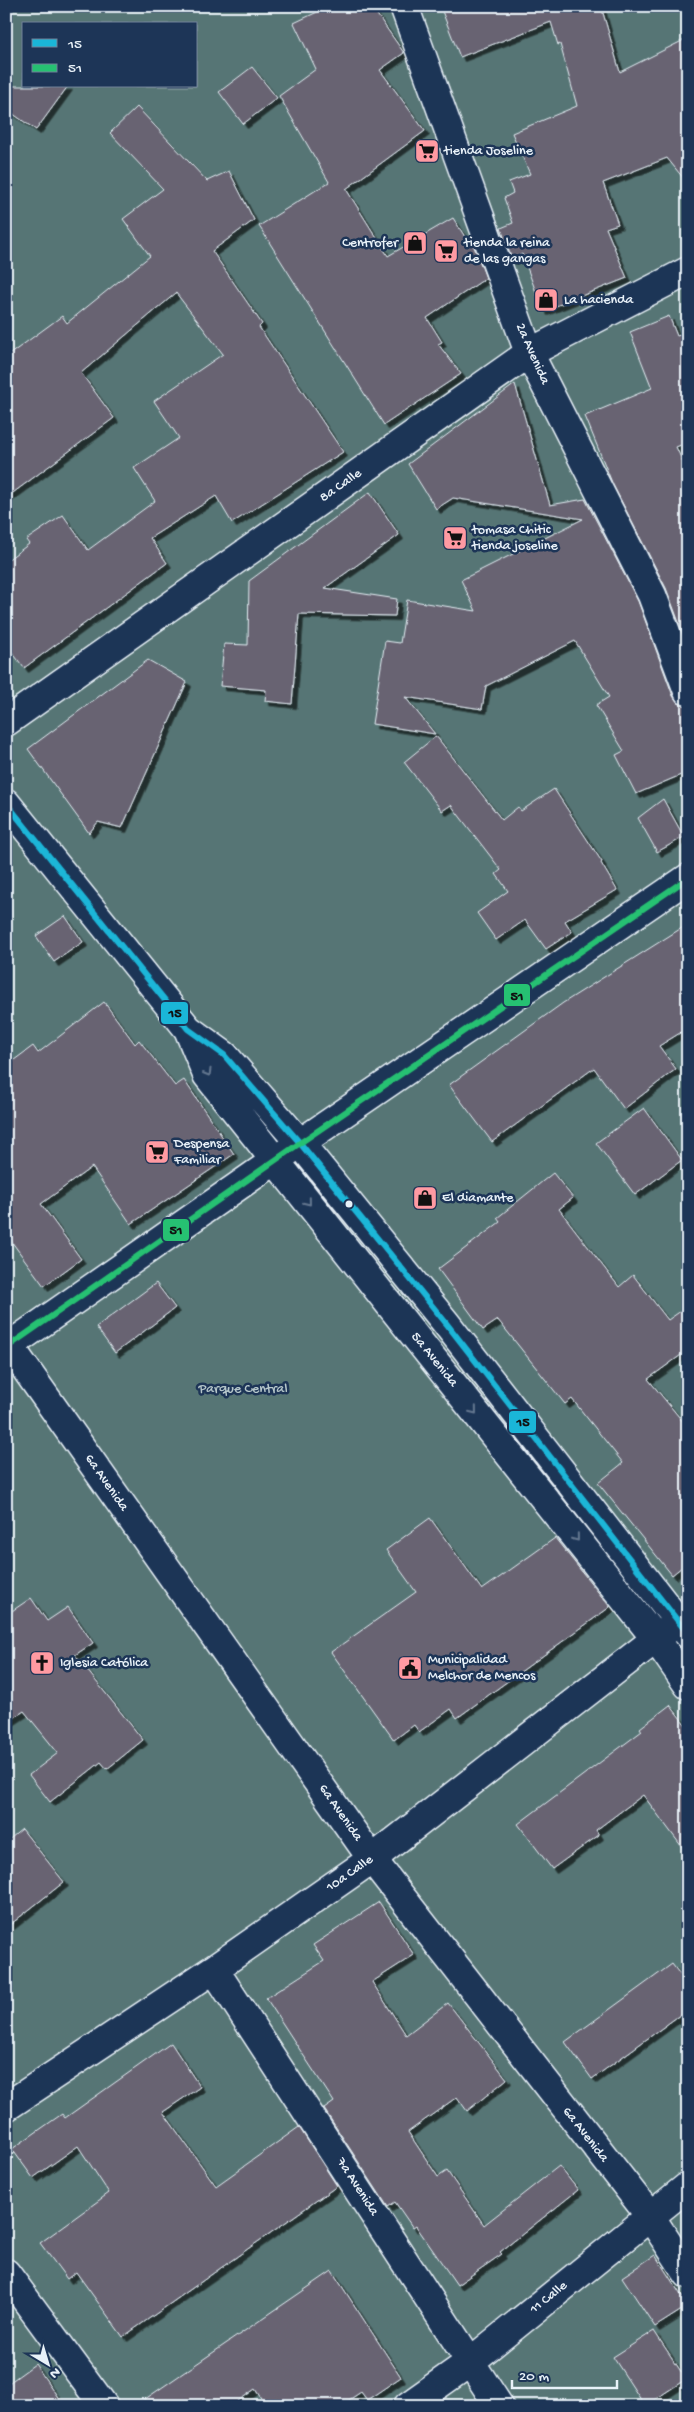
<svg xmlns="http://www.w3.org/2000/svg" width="694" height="2412" viewBox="0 0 694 2412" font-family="'Gochi Hand',sans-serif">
	<defs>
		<filter id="shadow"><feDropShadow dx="4.5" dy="4.5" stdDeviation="0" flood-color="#0009"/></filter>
	</defs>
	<rect width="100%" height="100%" fill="#1d3557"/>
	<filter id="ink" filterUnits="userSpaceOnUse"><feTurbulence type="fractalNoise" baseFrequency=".02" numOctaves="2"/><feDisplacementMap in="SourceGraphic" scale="10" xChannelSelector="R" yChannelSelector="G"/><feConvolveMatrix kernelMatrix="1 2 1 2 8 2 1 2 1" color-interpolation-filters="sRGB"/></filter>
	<g filter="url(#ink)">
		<!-- green -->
		<path fill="#567574" stroke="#9fb3b6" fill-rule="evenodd" d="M6 6H688V2406H6ZM24 24H196V86H24Z"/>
		<!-- building -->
		<path fill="#676472" stroke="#e8f1f8" filter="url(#shadow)" d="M330 6H371L404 53 380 70 425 131 346 189 388 256 453 218 467 240 471 239 486 278 427 318 442 342 438 344 461 374 384 425 259 226 329 182 279 96 316 69 294 23Z
			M440 6H601L620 72 688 38V184L667 158 603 183 618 224 606 228 627 278 543 311 522 254 512 260 501 228 513 223 504 198 513 193 509 182 530 174 512 133 577 106 560 44 558 45 551 22 460 57Z
			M252 67 277 98 243 124 219 92Z
			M6 86H68L36 130 6 109Z
			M137 107 207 181 229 171 254 220 212 251 262 324 259 327 343 452 232 523 216 496 150 538 167 563 24 668 6 644V561L29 544 26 540 63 515 88 550 155 501 134 468 179 438 154 401 223 354 176 293 81 373 114 418 6 498V357L62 316 67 323 150 256 123 219 163 189 110 133Z
			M669 316 677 336 688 332V442L676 447 688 473V646L666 588 613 485 585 416 652 388 630 332Z
			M515 384 550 505 585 499 638 601 673 696 678 703 688 706V772L636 794 616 755 624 751 596 705 609 697 575 641 486 686 482 709 405 697 435 734 372 724 385 641 400 643 407 600 476 611 461 580 583 519 453 498 436 509 408 464Z
			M370 492 399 535 325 588 397 599 395 616 299 614 292 704 265 701 266 690 220 686 224 644 248 645 249 581Z
			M148 660 187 682 122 828 98 822 89 833 28 749Z
			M436 736 502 820 518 807 521 811 554 789 602 862 601 863 617 890 565 921 572 932 546 949 525 920 496 940 477 913 508 891 496 874 501 870 451 805 442 811 404 762Z
			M663 799 684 837 657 852 638 818Z
			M65 916 83 942 54 962 36 936Z
			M688 924V1028L659 1046 676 1069 624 1109 594 1068 492 1142 449 1085 563 1003Z
			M104 1002 135 1044 139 1040 175 1086 184 1080 234 1154 131 1224 92 1167 41 1204 81 1259 44 1286 6 1234V1066L33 1046 38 1053Z
			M644 1108 682 1160 635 1195 596 1143Z
			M553 1173 573 1198 559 1209 619 1287 633 1275 668 1320 688 1306V1350L648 1379 688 1428V1562L672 1575 598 1483 623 1463 572 1399 565 1404 498 1320 483 1330 438 1269 500 1222 497 1218Z
			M156 1283 175 1308 115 1353 96 1327Z
			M430 1518 482 1590 555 1538 610 1607 457 1718 451 1709 419 1732 414 1725 394 1740 331 1652 416 1592 386 1550Z
			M31 1598 47 1621 68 1607 93 1643 75 1655 143 1740 107 1769 101 1762 50 1802 29 1775 58 1753 24 1711 6 1723V1615Z
			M670 1705 688 1728V1855L643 1795 596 1830 599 1835 552 1869 518 1824 642 1731 640 1728Z
			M22 1829 64 1882 6 1928V1842Z
			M379 1902 414 1955 372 1982 406 2035 448 2003 507 2079 467 2111 457 2097 408 2132 438 2177 447 2171 484 2225 559 2166 578 2190 500 2252 502 2254 457 2285 416 2226 413 2228 395 2202 388 2207 324 2109 334 2102 266 1998 324 1961 313 1945Z
			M672 1964 688 1985V2009L592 2079 565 2042Z
			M171 2043 200 2087 163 2112 216 2186 299 2127 337 2186 123 2337 76 2272 67 2279 40 2243 109 2193 78 2146 33 2178 12 2149 62 2114 65 2118Z
			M655 2255 688 2306 655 2327 622 2277Z
			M332 2271 401 2377 367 2400 361 2392 340 2406H266L255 2389 231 2406H135Z
			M654 2331 686 2379 645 2406 613 2357Z
			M35 2364 64 2406H6V2385Z"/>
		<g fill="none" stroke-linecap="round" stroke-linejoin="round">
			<defs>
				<path id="street" d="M404 6 529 353 652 595 688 691
					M6 722 529 353 688 271
					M6 1341 372 1859 650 2216 688 2274
					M6 1348 300 1143 688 878
					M214 1969 499 2406
					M6 2107 214 1969 372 1859 675 1624
					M6 2273 104 2406
					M408 2406 470 2362 688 2186"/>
				<path id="secondary" d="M6 803 188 1029 224 1055 300 1143 446 1323 688 1634
					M188 1029 207 1075 656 1639 688 1685"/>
			</defs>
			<!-- street casing -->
			<use href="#street" stroke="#e8f1f8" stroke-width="31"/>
			<!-- secondary casing -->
			<use href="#secondary" stroke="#e8f1f8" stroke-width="31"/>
			<!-- street -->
			<use href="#street" stroke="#1d3557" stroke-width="28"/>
			<!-- secondary -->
			<use href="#secondary" stroke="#1d3557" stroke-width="28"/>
			<defs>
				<path id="bus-1" d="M6 803 188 1029 224 1055 300 1143 446 1323 688 1634"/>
				<path id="bus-2" d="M6 1348 300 1143 688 878"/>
			</defs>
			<!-- bus-1 casing -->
			<use href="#bus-1" stroke="#1d3557" stroke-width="10"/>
			<!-- bus-2 casing -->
			<use href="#bus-2" stroke="#1d3557" stroke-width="10"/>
			<!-- bus-1 -->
			<use href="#bus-1" stroke="#1ab6d8" stroke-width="6"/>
			<!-- bus-2 -->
			<use href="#bus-2" stroke="#26c172" stroke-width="6"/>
		</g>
		<!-- one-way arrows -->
		<defs><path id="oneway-chevron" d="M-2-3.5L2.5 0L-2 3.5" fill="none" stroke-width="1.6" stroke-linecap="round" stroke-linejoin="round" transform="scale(1.25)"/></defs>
		<g stroke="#64778f">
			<use href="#oneway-chevron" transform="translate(208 1073) rotate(60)"/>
			<use href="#oneway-chevron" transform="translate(308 1202) rotate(51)"/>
			<use href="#oneway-chevron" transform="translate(474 1411) rotate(51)"/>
			<use href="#oneway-chevron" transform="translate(576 1538) rotate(51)"/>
		</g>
	</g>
	<!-- icons -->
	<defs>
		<symbol id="supermarket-square" viewBox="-11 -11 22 22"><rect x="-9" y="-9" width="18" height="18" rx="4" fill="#ff9aa2" stroke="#1d3557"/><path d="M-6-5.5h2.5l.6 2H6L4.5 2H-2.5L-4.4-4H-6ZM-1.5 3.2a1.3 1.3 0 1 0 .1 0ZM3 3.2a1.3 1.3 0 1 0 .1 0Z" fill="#111"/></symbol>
		<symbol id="shop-square" viewBox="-11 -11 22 22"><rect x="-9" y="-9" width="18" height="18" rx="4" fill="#ff9aa2" stroke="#1d3557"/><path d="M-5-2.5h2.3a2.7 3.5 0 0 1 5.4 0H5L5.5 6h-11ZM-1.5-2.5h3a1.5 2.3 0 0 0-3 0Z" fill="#111"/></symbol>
		<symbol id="church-square" viewBox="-11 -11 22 22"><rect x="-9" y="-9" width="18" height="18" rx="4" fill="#ff9aa2" stroke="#1d3557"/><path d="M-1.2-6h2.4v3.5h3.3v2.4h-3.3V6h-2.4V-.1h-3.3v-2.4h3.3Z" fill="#111"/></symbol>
		<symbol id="civic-square" viewBox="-11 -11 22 22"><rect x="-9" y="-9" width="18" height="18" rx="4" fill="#ff9aa2" stroke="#1d3557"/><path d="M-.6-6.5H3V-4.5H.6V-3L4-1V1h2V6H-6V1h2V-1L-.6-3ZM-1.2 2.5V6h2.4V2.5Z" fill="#111"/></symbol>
	</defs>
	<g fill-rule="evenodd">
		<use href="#supermarket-square" x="413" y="137" width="28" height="28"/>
		<use href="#shop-square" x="401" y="229" width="28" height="28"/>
		<use href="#supermarket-square" x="432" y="237" width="28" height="28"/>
		<use href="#shop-square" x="532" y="286" width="28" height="28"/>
		<use href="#supermarket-square" x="441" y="524" width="28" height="28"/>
		<use href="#supermarket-square" x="143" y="1138" width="28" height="28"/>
		<use href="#shop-square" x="411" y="1184" width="28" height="28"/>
		<use href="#church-square" x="28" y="1649" width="28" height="28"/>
		<use href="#civic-square" x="396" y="1654" width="28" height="28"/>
	</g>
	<!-- markers -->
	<circle fill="#e8f1f8" stroke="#1d3557" stroke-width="2" cx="349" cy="1204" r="4.5"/>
	<g text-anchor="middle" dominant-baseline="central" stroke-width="5" stroke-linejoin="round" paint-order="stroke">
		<!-- poi labels -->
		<g font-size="14" fill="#e8f1f8" stroke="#1d3557" text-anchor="start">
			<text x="444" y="151">tienda Joseline</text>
			<text x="398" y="243" text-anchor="end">Centrofer</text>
			<text x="464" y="243">tienda la reina<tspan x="464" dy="16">de las gangas</tspan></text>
			<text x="564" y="300">La hacienda</text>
			<text x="472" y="530">tomasa Chitic<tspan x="472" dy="16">tienda joseline</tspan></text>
			<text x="174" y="1144">Despensa<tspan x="174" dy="16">Familiar</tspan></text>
			<text x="442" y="1198">El diamante</text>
			<text x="428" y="1660">Municipalidad<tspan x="428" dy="16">Melchor de Mencos</tspan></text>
			<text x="60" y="1663">Iglesia Católica</text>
		</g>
		<!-- street labels -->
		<g font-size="14" fill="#e8f1f8" stroke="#1d3557">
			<text transform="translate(532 354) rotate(66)">2a Avenida</text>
			<text transform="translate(341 486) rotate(-35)">8a Calle</text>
			<text transform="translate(434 1360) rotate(51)">5a Avenida</text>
			<text transform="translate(106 1483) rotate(55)">6a Avenida</text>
			<text transform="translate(340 1813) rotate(55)">6a Avenida</text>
			<text transform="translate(350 1874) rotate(-35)">10a Calle</text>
			<text transform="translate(585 2135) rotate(52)">6a Avenida</text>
			<text transform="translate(357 2187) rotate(57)">7a Avenida</text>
			<text transform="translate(549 2298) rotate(-39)">11 Calle</text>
		</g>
		<!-- park labels -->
		<g font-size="14" fill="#b5c6ca" stroke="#1d3557">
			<text x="243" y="1389">Parque Central</text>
		</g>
	</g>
	<g stroke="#1d3557" stroke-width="2">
		<rect x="503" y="983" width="28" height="24" rx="5" fill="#26c172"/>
		<rect x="160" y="1001" width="29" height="24" rx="5" fill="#1ab6d8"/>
		<rect x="162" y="1218" width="28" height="24" rx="5" fill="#26c172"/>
		<rect x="508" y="1410" width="29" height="24" rx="5" fill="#1ab6d8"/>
	</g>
	<g font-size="14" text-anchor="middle" font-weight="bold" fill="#111">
		<text x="517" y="1000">51</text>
		<text x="175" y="1017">15</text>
		<text x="176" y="1234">51</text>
		<text x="523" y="1426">15</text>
	</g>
	<!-- margin -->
	<rect width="694" height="2412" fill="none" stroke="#1d3557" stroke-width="25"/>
	<rect x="12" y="12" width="669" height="2387" fill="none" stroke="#e8f1f8" stroke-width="2" filter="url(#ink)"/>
	<!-- legend -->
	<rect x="22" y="22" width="175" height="65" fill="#1d3557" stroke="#6e8097"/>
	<rect x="32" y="39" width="25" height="8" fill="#1ab6d8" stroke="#6e8097"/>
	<text x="68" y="48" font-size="15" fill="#e8f1f8">15</text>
	<rect x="32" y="64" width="25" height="8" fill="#26c172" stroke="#6e8097"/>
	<text x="68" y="72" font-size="15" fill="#e8f1f8">51</text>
	<!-- north arrow -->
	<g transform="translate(48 2364) rotate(142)" stroke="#1d3557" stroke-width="4" paint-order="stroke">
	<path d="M0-4L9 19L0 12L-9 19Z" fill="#e8f1f8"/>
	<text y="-8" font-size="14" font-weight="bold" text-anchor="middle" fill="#e8f1f8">N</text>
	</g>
	<!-- scale -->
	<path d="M512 2380v8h105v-8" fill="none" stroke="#e8f1f8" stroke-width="2.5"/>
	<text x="519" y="2380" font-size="15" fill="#e8f1f8" stroke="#1d3557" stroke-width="4" paint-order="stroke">20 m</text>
</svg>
